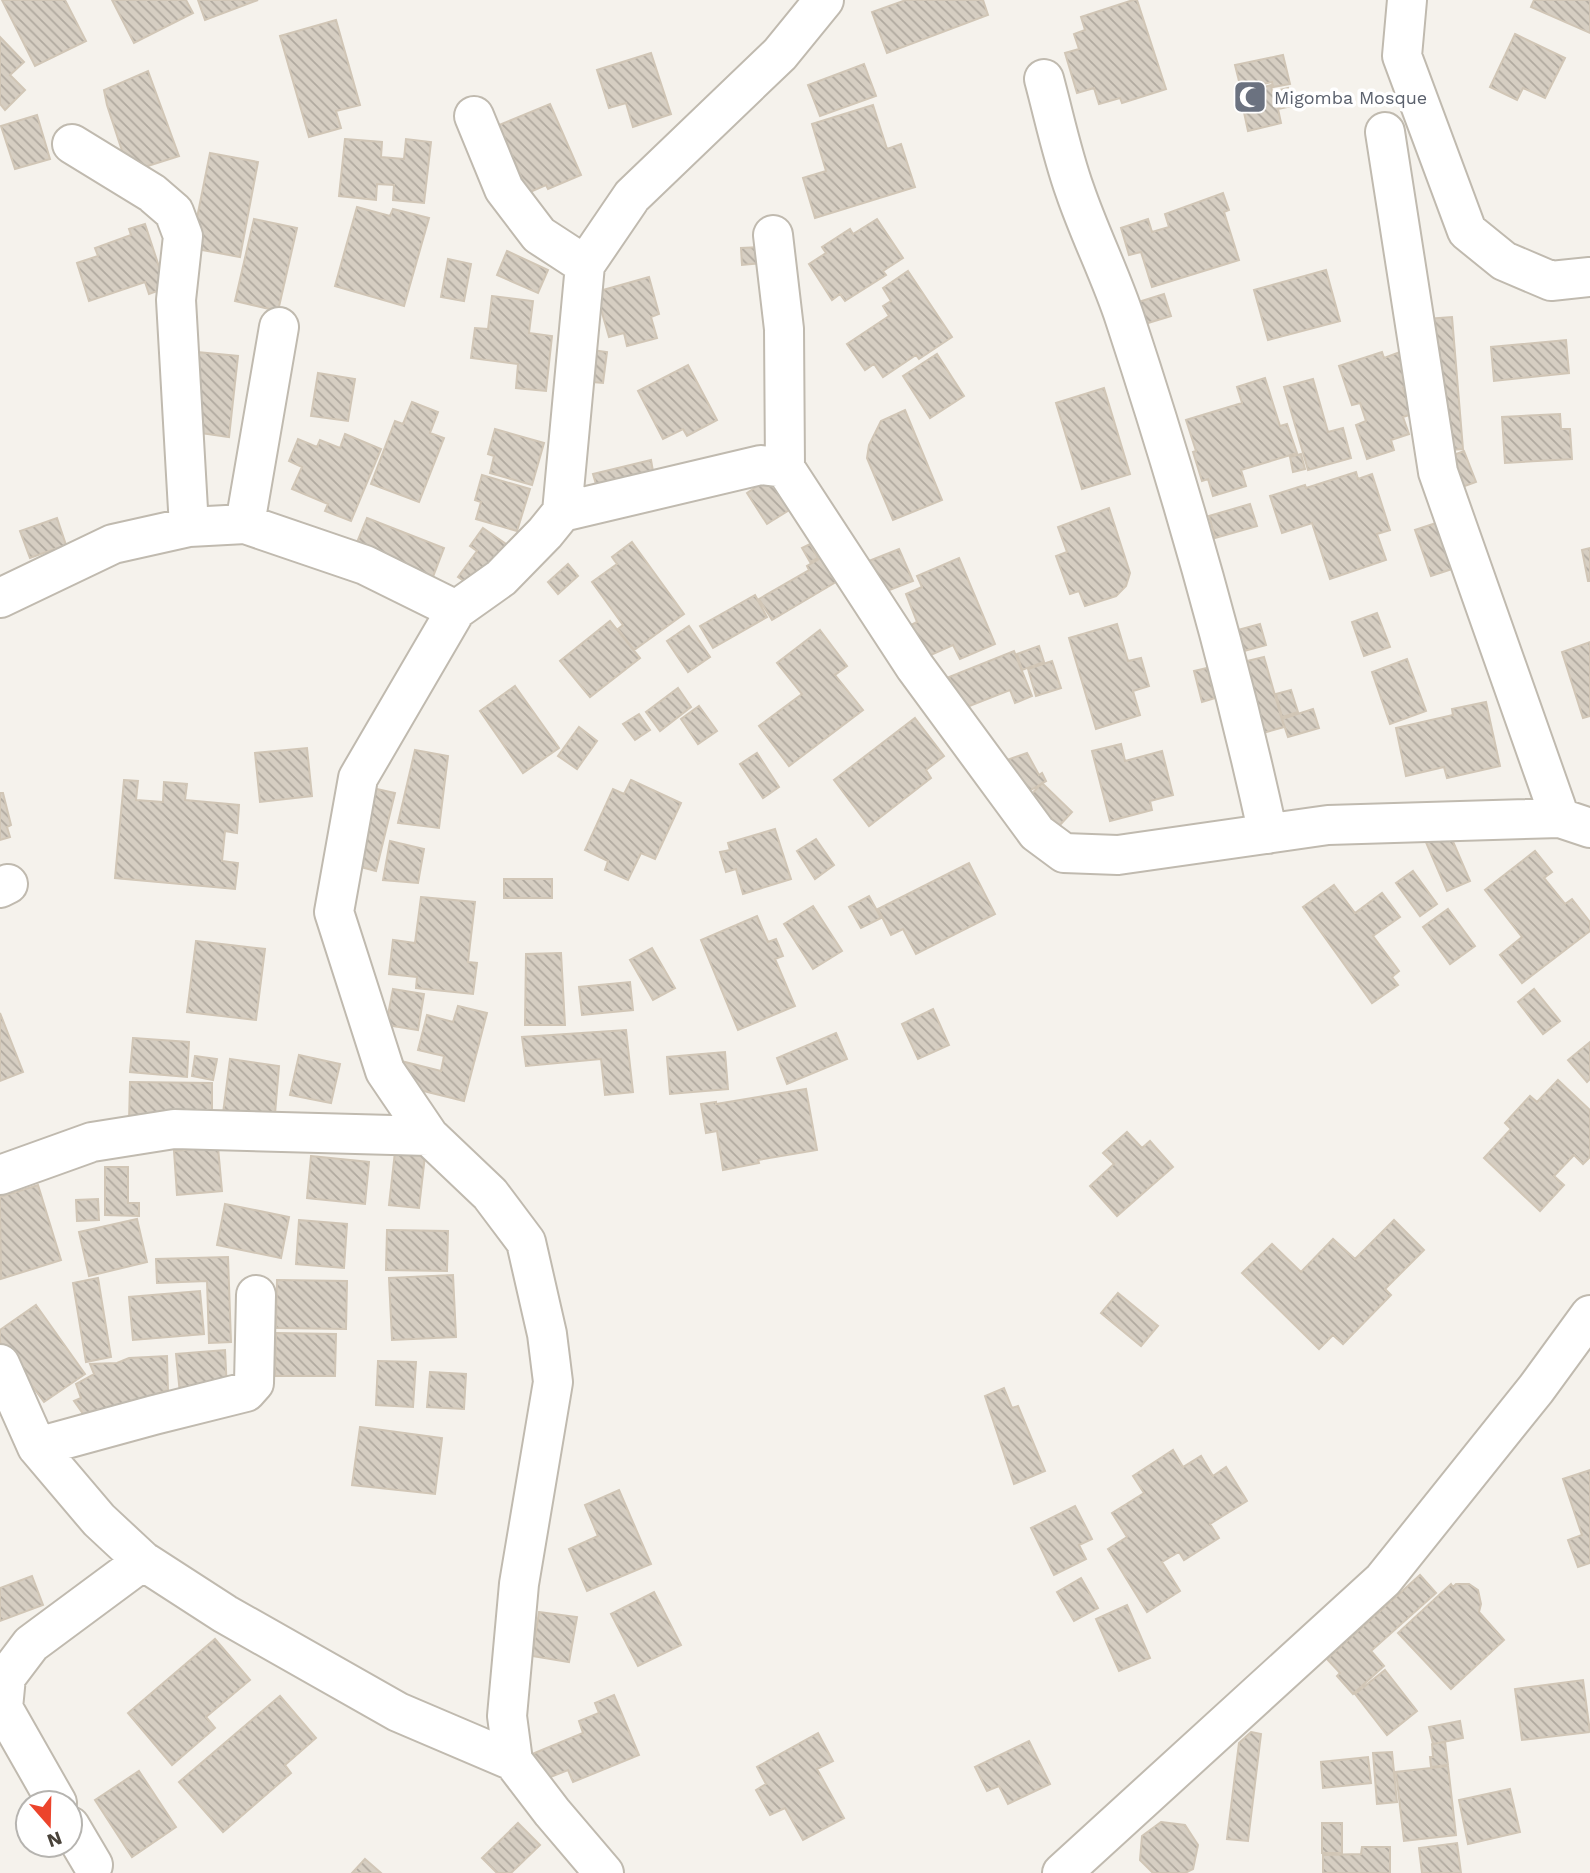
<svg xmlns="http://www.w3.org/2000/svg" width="1590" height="1873" viewBox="0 0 1590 1873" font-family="'Work Sans',sans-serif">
	<defs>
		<pattern id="building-back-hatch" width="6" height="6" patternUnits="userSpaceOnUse" patternTransform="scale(1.75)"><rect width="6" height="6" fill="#d6cec2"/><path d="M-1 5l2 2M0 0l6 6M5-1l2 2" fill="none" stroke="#b0a99f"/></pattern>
	</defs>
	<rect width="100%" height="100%" fill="#f5f2ec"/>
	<!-- building -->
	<path fill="url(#building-back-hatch)" stroke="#d1c6b6" stroke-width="2" d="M2 0H65L86 41 35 66Z
		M112 0H186L193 13 134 43Z
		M198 0H258L205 20Z
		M906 0H983L988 15 887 53 872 12Z
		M1133 0H1137L1166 89 1122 103 1120 98 1099 104 1094 88 1077 93 1065 53 1079 49 1074 34 1085 30 1081 17Z
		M1534 0H1590V33L1531 7Z
		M336 20 360 105 336 111 341 128 309 137 280 36Z
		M1515 34 1565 58 1545 98 1523 88 1517 100 1490 87Z
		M0 37 24 62 10 75 25 90 5 110 0 104Z
		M651 53 671 114 633 127 626 103 609 108 597 70Z
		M1283 55 1290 84 1273 87 1272 82 1241 89 1235 65Z
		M864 64 876 96 820 116 808 85Z
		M148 71 179 156 129 172 107 105 104 90Z
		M1271 85 1272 92 1288 88 1292 106 1278 109 1281 123 1248 131 1242 103 1256 100 1254 90Z
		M550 104 581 175 548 189 546 185 528 193 499 125Z
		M873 105 887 149 901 144 915 187 815 218 803 178 826 171 812 124Z
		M37 115 50 159 15 169 1 126Z
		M345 139 382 142 381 157 404 159 406 139 431 142 424 203 393 200 394 185 377 184 376 200 339 196Z
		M210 153 258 162 240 257 191 248Z
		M1223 193 1229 210 1224 212 1239 260 1152 287 1141 252 1129 255 1121 228 1148 219 1152 232 1169 227 1165 214Z
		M357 207 390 216 393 209 429 218 404 306 335 286Z
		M254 219 297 228 278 311 235 301Z
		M877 219 903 258 883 271 886 275 845 301 840 294 832 300 809 264 826 253 822 247 850 229 853 234Z
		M145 224 166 288 149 294 145 282 89 301 77 263 98 256 95 248 131 235 129 229Z
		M761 247 762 263 742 265 741 248Z
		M507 251 548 270 538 293 497 275Z
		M448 259 471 264 464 301 441 297Z
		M1326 270 1340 321 1268 340 1254 290Z
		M908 271 952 337 919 359 916 355 883 377 874 364 865 370 847 344 889 316 883 306 891 301 883 288Z
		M649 277 659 314 651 317 657 338 627 346 624 333 609 337 596 292Z
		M1164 294 1171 316 1135 327 1129 305Z
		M492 296 533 301 529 333 552 336 546 391 516 388 518 364 471 358 475 328 488 329Z
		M1452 317 1463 449 1437 451 1426 319Z
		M1566 340 1569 373 1494 381 1491 347Z
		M585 349 607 352 603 383 581 381Z
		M197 352 238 356 229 437 200 433 202 414 189 412Z
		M1382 352 1384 358 1400 352 1412 385 1403 388 1412 414 1403 417 1409 434 1391 440 1394 450 1367 459 1356 425 1366 421 1360 403 1352 405 1339 366Z
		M937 354 964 396 930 418 903 376Z
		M688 365 717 420 687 436 683 429 663 439 638 391Z
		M318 373 355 379 348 421 311 416Z
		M1265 378 1280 426 1287 424 1297 453 1241 470 1246 486 1213 496 1208 479 1202 481 1193 452 1196 451 1186 420 1242 403 1237 387Z
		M1313 379 1328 432 1343 428 1351 458 1308 470 1284 387Z
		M1104 388 1130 474 1082 489 1056 403Z
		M412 402 438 412 430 433 444 438 419 502 371 484 395 421 403 424Z
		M905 410 942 500 893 520 867 458 869 445 881 421Z
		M1560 414 1561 429H1570L1572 459 1505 463 1502 417Z
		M495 429 544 443 532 485 490 473 494 456 488 454Z
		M345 434 381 449 351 521 325 511 328 504 292 489 302 467 289 461 298 439 317 447 320 440 340 448Z
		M1464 451 1476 482 1451 491 1440 460Z
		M1301 454 1305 469 1293 472 1290 457Z
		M651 460 654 477 598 491 593 474Z
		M1356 472 1358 479 1372 474 1390 530 1377 534 1386 560 1330 579 1312 523 1282 533 1270 496 1305 485 1306 488Z
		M482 475 530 489 517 531 476 519 481 502 475 500Z
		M771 477 791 509 767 524 747 493Z
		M1250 504 1257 526 1215 538 1209 516Z
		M1109 508 1130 573 1126 586 1116 596 1085 606 1079 591 1070 594 1056 556 1067 552 1058 527Z
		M57 518 66 545 30 558 20 531Z
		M367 518 444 548 431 582 353 552Z
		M1439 522 1455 568 1431 576 1415 530Z
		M483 528 509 546 477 590 458 577 477 551 470 546Z
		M632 542 684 614 634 650 618 629 623 625 592 582 617 564 612 557Z
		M810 544 818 558 810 562 802 548Z
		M1590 548V581H1588L1582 550Z
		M899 549 913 581 874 596 861 564Z
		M821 558 836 582 772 620 759 599 809 570 807 566Z
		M959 558 995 644 960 659 953 645 922 659 909 626 917 622 906 594 922 587 917 576Z
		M568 564 578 576 558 594 548 582Z
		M755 595 767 617 713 648 700 626Z
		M1377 613 1390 647 1364 656 1352 622Z
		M610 621 640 658 590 697 560 661Z
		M1117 624 1128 661 1141 658 1149 686 1133 691 1140 715 1096 729 1069 638Z
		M1260 624 1266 645 1233 654 1227 633Z
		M689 626 710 657 688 672 667 641Z
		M820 630 847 666 835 675 863 710 789 766 759 726 802 694 777 663Z
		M1590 642V716L1583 718 1562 652Z
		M1039 646 1044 662 1022 670 1017 654Z
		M1014 651 1032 696 1015 703 1010 690 962 709 949 677Z
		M1264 657 1284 727 1263 733 1243 662Z
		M1407 659 1426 711 1390 724 1372 672Z
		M1052 661 1061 688 1036 696 1028 669Z
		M1207 668 1215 698 1202 702 1194 671Z
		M515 686 559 748 523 773 480 711Z
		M678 688 691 707 660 731 646 712Z
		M1291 690 1298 712 1282 717 1276 694Z
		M1486 702 1500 766 1447 778 1444 767 1406 776 1396 728 1453 715 1452 709Z
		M699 706 717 731 698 744 681 719Z
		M1313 709 1319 728 1288 737 1282 719Z
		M639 714 650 730 635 740 623 724Z
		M915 718 944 756 926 770 931 778 869 826 834 780Z
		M579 727 597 741 577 769 558 756Z
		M1121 744 1125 761 1162 751 1173 795 1150 801 1152 810 1110 821 1092 751Z
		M307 748 312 796 260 802 255 753Z
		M415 750 448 756 439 828 398 823Z
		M757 753 779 787 763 798 740 764Z
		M1027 753 1039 775 1042 773 1046 781 1019 797 993 765Z
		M124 780 138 781 136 800 163 802 164 782 187 784 185 800 239 805 237 833 225 831 222 861 238 863 235 889 115 878Z
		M631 780 681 803 655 859 641 853 628 880 605 870 608 861 585 850 613 789 624 794Z
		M1042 783 1072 812 1059 826 1051 818 1048 821 1024 802Z
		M363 786 395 793 376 871 345 863Z
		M0 793H3L11 825 7 827 10 837 0 840Z
		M775 829 791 879 743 894 736 869 726 872 720 852 730 850 728 843Z
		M1448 830 1470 881 1447 891 1425 840Z
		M816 839 834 865 815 879 797 851Z
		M390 841 424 849 418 883 383 880Z
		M1535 851 1552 872 1544 878 1565 904 1572 899 1590 922V931L1522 983 1500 955 1522 937 1485 890Z
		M969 863 995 914 916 954 903 929 891 935 878 909Z
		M1413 871 1437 904 1420 916 1396 883Z
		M504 879H552V898H504Z
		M1334 885 1355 913 1382 893 1400 917 1373 936 1399 971 1392 977 1398 985 1372 1003 1303 907Z
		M869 896 881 918 861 928 849 907Z
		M421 897 475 902 468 962 477 963 473 994 416 988 417 977 389 974 393 940 415 943Z
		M813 906 842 951 813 969 784 924Z
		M1448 909 1475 946 1450 964 1423 927Z
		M757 916 768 942 776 939 783 956 775 959 795 1006 738 1030 701 940Z
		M196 941 265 949 256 1020 187 1012Z
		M652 948 675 988 653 1000 630 960Z
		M561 953 565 1025H525L526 954Z
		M630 982 633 1010 582 1015 579 987Z
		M393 989 424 994 418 1030 386 1025Z
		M1534 989 1560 1021 1543 1034 1518 1002Z
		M458 1006 487 1013 464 1101 395 1084 401 1061 441 1071 444 1056 418 1050 427 1015 453 1022Z
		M933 1009 949 1045 918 1059 902 1024Z
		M0 1013 23 1072 0 1081Z
		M626 1030 633 1092 605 1095 601 1059 526 1066 522 1037Z
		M836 1033 847 1059 787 1084 777 1058Z
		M133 1038 189 1042 187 1077 130 1072Z
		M1590 1042V1079L1587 1082 1568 1060Z
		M725 1052 728 1089 670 1094 667 1057Z
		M299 1055 340 1064 331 1103 290 1095Z
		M195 1056 217 1059 213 1080 192 1076Z
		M230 1059 279 1066 274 1126 222 1121Z
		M1558 1080 1590 1110V1157L1583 1164 1574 1155 1554 1176 1564 1185 1540 1211 1484 1158 1511 1129 1505 1123 1530 1096 1537 1102Z
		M130 1082 212 1083V1122L129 1121Z
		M806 1089 817 1150 758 1160 759 1163 723 1170 717 1131 706 1133 701 1104 716 1102V1104Z
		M1127 1132 1142 1148 1150 1141 1173 1167 1117 1216 1090 1186 1114 1164 1103 1153Z
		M396 1143 426 1147 419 1208 389 1205Z
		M218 1147 222 1191 177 1195 174 1151Z
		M311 1156 369 1162 365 1204 307 1198Z
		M105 1167H128V1203H139V1216L105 1215Z
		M38 1185 61 1260 1 1279 0 1197Z
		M98 1199 99 1220 77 1221 76 1200Z
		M225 1204 289 1217 281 1258 217 1245Z
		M137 1219 147 1262 89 1276 79 1232Z
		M299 1220 347 1224 344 1268 296 1264Z
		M1394 1220 1424 1250 1385 1289 1391 1295 1343 1344 1333 1335 1319 1349 1242 1273 1272 1244 1301 1272 1333 1239 1355 1259Z
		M387 1230 448 1231 447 1271 386 1270Z
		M228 1257 231 1342 209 1343 207 1281 157 1283 156 1259Z
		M453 1275 456 1337 392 1340 389 1278Z
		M98 1278 111 1357 86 1362 73 1283Z
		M277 1280 347 1281 346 1329 276 1328Z
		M200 1291 204 1334 133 1340 129 1297Z
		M1118 1293 1158 1326 1141 1346 1101 1313Z
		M36 1305 85 1374 44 1402 0 1342V1330Z
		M276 1333 336 1334 335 1376H275Z
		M225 1350 227 1390 180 1394 176 1354Z
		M167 1356 168 1390 86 1418 74 1401 81 1398 76 1384 94 1374 90 1364 117 1363 129 1358Z
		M378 1361 416 1362 413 1407 376 1405Z
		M430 1372 466 1374 464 1409 427 1407Z
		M1004 1388 1012 1408 1018 1406 1045 1471 1014 1484 985 1396Z
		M360 1427 442 1438 435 1494 352 1485Z
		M1173 1450 1183 1467 1201 1456 1213 1476 1226 1467 1247 1501 1210 1524 1219 1538 1184 1560 1179 1552 1162 1562 1180 1591 1147 1612 1108 1549 1127 1537 1112 1513 1144 1493 1133 1476Z
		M1590 1470V1563L1578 1567 1568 1540 1582 1535 1563 1479Z
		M619 1490 651 1564 587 1591 569 1549 598 1536 585 1505Z
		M1075 1506 1092 1539 1079 1545 1086 1559 1054 1575 1031 1528Z
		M1420 1575 1436 1593 1371 1651 1384 1666 1353 1694 1337 1676 1340 1673 1327 1659Z
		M32 1576 43 1605 0 1621V1588Z
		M1081 1578 1098 1608 1074 1621 1057 1592Z
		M1451 1584 1453 1587 1456 1584H1469L1478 1590 1481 1604 1479 1612 1504 1640 1451 1689 1398 1633Z
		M654 1592 681 1645 638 1666 611 1614Z
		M1127 1605 1150 1658 1119 1671 1096 1619Z
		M539 1612 577 1617 569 1662 532 1656Z
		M215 1639 250 1680 206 1717 215 1728 172 1765 128 1713Z
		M1385 1670 1417 1711 1387 1735 1355 1694Z
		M1583 1680 1590 1732 1522 1740 1515 1689Z
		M614 1695 639 1755 573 1782 568 1770 543 1780 532 1754 583 1733 579 1721 599 1713 595 1703Z
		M280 1696 316 1738 285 1765 291 1773 223 1832 179 1782Z
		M1460 1721 1463 1738 1433 1744 1429 1727Z
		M1251 1732 1261 1734 1248 1841 1227 1839 1239 1743Z
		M818 1733 833 1761 817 1769 844 1818 803 1840 785 1808 770 1815 756 1790 766 1784 757 1767Z
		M1029 1741 1050 1784 1008 1804 999 1786 987 1791 975 1767Z
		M1445 1742 1448 1765 1431 1767 1430 1757H1433L1432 1744Z
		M1392 1752 1397 1802 1377 1804 1373 1753Z
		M1368 1757 1371 1783 1323 1788 1321 1762Z
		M1448 1766 1456 1835 1404 1841 1396 1772Z
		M139 1771 176 1827 132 1857 95 1800Z
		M1510 1789 1520 1832 1468 1844 1459 1800Z
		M1161 1822 1185 1825 1198 1845 1193 1869 1185 1873H1153L1140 1860 1142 1836Z
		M518 1823 540 1845 511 1873H497L482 1858Z
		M1322 1823H1342V1853H1322Z
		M1457 1843 1461 1873H1422L1419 1848Z
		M1362 1847H1390V1873H1323V1855L1361 1854Z
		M365 1859 381 1873H352Z"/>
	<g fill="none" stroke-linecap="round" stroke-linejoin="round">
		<defs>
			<path id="minor" d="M1407 0 1402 56 1467 231 1504 261 1551 281 1590 277
				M1044 79C1054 116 1062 155 1075 191 1090 235 1111 276 1125 319 1181 489 1230 660 1268 834
				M474 116 504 189 539 235 585 265
				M1385 132 1438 472 1560 818
				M72 144 152 193 174 212 183 236 176 300 189 527
				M773 235 784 329 785 468
				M562 512 585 265 632 196 780 54 824 0
				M245 524 279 327
				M0 598 113 544 189 527 245 524 365 565 456 610
				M0 888 8 884
				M0 1175 92 1142 174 1129 429 1136
				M0 1364 37 1447 99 1520 143 1561 225 1614 398 1712 513 1761
				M37 1447 154 1415 246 1392 254 1383 256 1295
				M57 1803 3 1708 6 1677 31 1644 143 1561
				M70 1826 93 1865
				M604 1873 552 1812 513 1761 507 1716 519 1584 553 1382 547 1334 526 1242 490 1194 429 1136 385 1071 334 912 358 778 456 610 501 578 545 533 562 512 761 465 785 468 915 667 1037 833 1064 853 1118 855 1328 825 1560 818 1590 828
				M1062 1873 1383 1580 1536 1389 1590 1315"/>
		</defs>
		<!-- minor casing -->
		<use href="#minor" stroke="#c0baaf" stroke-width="42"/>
		<!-- minor -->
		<use href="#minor" stroke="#fff" stroke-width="38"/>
	</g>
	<!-- icons -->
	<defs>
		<symbol id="mosque-square" viewBox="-11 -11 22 22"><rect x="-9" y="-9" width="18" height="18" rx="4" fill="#6b7280" stroke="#fff"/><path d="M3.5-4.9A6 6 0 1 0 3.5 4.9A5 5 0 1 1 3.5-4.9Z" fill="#fff"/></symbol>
	</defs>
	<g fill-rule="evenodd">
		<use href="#mosque-square" x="1231" y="78" width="38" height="38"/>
	</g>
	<g text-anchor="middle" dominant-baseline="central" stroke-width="7" stroke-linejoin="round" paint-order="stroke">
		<!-- worship labels -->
		<g font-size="18" fill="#5b616d" stroke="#fff" text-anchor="start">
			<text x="1274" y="97">Migomba Mosque</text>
		</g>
	</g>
	<!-- north arrow -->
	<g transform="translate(49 1824) rotate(160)"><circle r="33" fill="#ffffff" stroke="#b6b4b0" stroke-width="2"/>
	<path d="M0-5L12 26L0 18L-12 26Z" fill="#ec442c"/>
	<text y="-10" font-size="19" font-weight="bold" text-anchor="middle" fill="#49433a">N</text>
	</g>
</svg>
